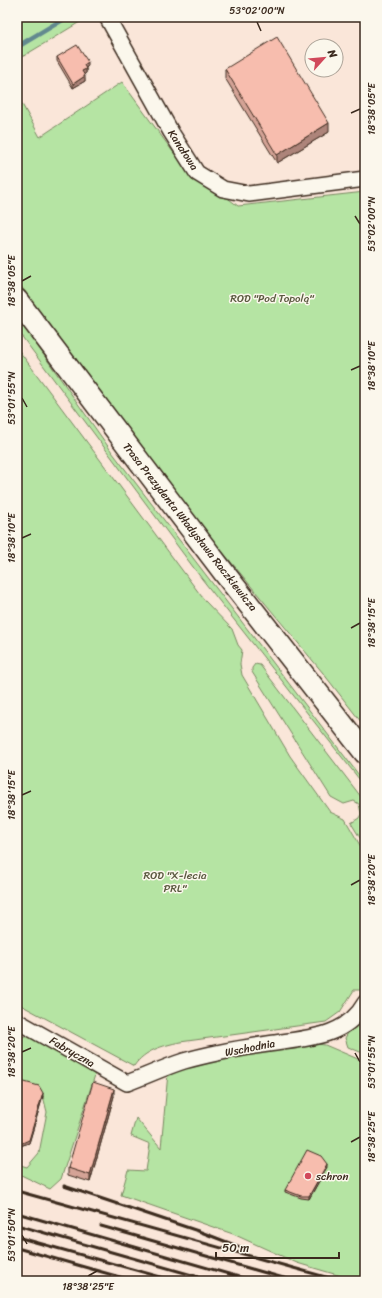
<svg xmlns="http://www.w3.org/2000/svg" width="382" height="1298" viewBox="0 0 382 1298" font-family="Sriracha,sans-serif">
	<rect width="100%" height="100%" fill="#fae6d9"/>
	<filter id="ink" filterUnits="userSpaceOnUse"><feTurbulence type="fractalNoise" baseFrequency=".025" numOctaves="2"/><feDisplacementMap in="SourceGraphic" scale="8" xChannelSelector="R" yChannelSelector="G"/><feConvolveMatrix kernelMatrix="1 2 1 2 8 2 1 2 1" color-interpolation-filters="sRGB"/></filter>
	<g filter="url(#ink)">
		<!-- green -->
		<path fill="#b5e4a3" stroke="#788760" d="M17 17H88L17 60Z
			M122 82 176 156 187 167 238 206 365 192V727L323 673 216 544 17 281V128L23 132 17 126V95L40 137Z
			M17 317 112 452 365 783 363 784 202 579 17 330Z
			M17 348 205 601 232 629 238 645 242 650 240 664 242 675 290 756 330 812 345 819 365 854V990H354L340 1012 326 1022 180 1042C162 1046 145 1050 134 1066L17 1003Z
			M255 664 260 665 365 802V846L351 823 359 818 361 814 359 804 354 801 344 804 331 797 252 672V668Z
			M365 1014V1054L348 1047 345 1038 352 1026Z
			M30 1034 95 1075 61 1179 50 1189 17 1173V1164L27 1167 39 1153 47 1112 43 1096 17 1082V1039Z
			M309 1043 325 1045 365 1062V1281H358L297 1263 233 1234 121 1195 128 1170 146 1171 150 1144 131 1136 136 1118 161 1148 168 1073 273 1047Z"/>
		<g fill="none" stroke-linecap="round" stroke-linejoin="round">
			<!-- stream -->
			<path stroke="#62898f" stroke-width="5" d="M17 47 67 17"/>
			<defs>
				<path id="street" d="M107 17 171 132 197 173 223 189 249 194 365 179
					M17 1021 127 1083C146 1076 165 1067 184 1061 211 1053 241 1048 268 1044 304 1038 345 1039 365 1003"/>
				<path id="secondary" d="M17 300 225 574 365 753"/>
			</defs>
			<!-- street casing -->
			<use href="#street" stroke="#3b2a1e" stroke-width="18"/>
			<!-- secondary casing -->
			<use href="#secondary" stroke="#3b2a1e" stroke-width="24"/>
			<!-- street -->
			<use href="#street" stroke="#fbf7ec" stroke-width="15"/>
			<!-- secondary -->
			<use href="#secondary" stroke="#fbf7ec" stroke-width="21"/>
			<!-- rail -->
			<path stroke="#3b2a1e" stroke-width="3" d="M64 1186 201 1232 245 1249
				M17 1191 340 1281
				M17 1213 253 1281
				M17 1225 213 1281
				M101 1226 294 1281
				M17 1237 175 1281
				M17 1248 134 1281"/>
		</g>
		<!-- wall -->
		<path fill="#d4a396" stroke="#3b2a1e" d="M57 57 88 66 86 68V73L84 74 85 81 73 88 57 61Z
			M225 69 329 132 277 163 225 78Z
			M17 1080 43 1096 29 1143 20 1146 17 1145Z
			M114 1096 90 1182 68 1175V1168Z
			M327 1167 309 1199 301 1198 285 1192V1190Z"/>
		<!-- shaded-wall -->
		<path fill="#ad847a" stroke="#3b2a1e" d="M88 62V66L84 69V65Z
			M86 69V73L82 76V71Z
			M85 76V81L73 88V84Z
			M329 123V132L277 163V155Z
			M114 1089V1096L90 1182V1175Z
			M43 1093V1096L29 1143 20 1146V1144Z
			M327 1164V1167L309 1199V1196Z"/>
		<!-- building -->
		<path fill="#f7bdae" stroke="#3b2a1e" d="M277 37 329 123 277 155 225 69Z
			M77 45 88 62 84 65 86 69 82 71 85 76 73 84 57 57Z
			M17 1080 39 1086 43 1093 29 1140 20 1144 17 1143Z
			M93 1082 114 1089 90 1175 68 1168Z
			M307 1150 321 1156 327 1164 309 1196H301L285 1190Z
			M21 1277 34 1281H20Z"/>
	</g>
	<!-- ticks -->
	<path fill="none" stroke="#3b2a1e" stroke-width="1.5" d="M257 22 261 31M351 113 360 109M355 216 360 224M22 281 31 276M351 370 360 366M22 398 27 407M22 538 31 534M351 628 360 623M22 795 31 791M351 885 360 880M22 1052 31 1048M355 1053 360 1062M351 1142 360 1137M22 1235 27 1244M88 1276 97 1271"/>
	<!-- markers -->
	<circle fill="#d1495b" stroke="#fbf7ec" stroke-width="1.5" cx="308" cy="1176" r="4"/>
	<g text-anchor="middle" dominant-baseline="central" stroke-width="3" stroke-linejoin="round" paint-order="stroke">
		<!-- street labels -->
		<g font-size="11" fill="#3b2a1e" stroke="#fbf7ec">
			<text transform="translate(183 150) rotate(57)">Kanałowa</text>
			<text transform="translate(190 527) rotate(52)">Trasa Prezydenta Władysława Raczkiewicza</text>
			<text transform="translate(250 1048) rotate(-11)">Wschodnia</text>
			<text transform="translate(72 1052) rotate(30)">Fabryczna</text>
		</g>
		<!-- park labels -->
		<g font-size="11" fill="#5a583f" stroke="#fbf7ec">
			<text x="272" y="298">ROD "Pod Topolą"</text>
			<text x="175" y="875">ROD "X-lecia<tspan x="175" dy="13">PRL"</tspan></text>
		</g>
		<!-- poi labels -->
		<g font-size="11" fill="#3b2a1e" stroke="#fbf7ec" text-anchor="start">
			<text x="316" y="1176">schron</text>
		</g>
	</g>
	<!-- margin -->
	<rect width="382" height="1298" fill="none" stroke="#fbf7ec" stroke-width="44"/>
	<!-- north arrow -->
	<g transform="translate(324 58) rotate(63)"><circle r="19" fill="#fbf7ec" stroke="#aea59a"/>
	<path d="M0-3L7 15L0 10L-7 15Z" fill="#d1495b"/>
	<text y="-6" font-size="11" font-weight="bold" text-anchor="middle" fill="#3b2a1e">N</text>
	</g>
	<!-- scale -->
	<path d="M216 1252v6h123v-6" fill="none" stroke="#3b2a1e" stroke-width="2"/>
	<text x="222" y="1252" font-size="12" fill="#3b2a1e" stroke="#fbf7ec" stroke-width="3" paint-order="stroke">50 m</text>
	<rect x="22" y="22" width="338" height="1254" fill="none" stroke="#3b2a1e" stroke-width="1.5"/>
	<g font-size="10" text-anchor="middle" fill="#3b2a1e">
		<text x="257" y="14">53°02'00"N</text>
		<text transform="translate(371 109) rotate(-90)" y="4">18°38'05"E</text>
		<text transform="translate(371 224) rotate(-90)" y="4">53°02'00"N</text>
		<text transform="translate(11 281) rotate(-90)" y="4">18°38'05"E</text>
		<text transform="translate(371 366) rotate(-90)" y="4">18°38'10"E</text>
		<text transform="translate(11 398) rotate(-90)" y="4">53°01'55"N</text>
		<text transform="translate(11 538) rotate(-90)" y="4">18°38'10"E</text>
		<text transform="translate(371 623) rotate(-90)" y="4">18°38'15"E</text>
		<text transform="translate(11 795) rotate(-90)" y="4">18°38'15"E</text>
		<text transform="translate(371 880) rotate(-90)" y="4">18°38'20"E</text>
		<text transform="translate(11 1052) rotate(-90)" y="4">18°38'20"E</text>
		<text transform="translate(371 1062) rotate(-90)" y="4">53°01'55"N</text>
		<text transform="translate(371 1137) rotate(-90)" y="4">18°38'25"E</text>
		<text transform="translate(11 1235) rotate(-90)" y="4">53°01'50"N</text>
		<text x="88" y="1290">18°38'25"E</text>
	</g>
</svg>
